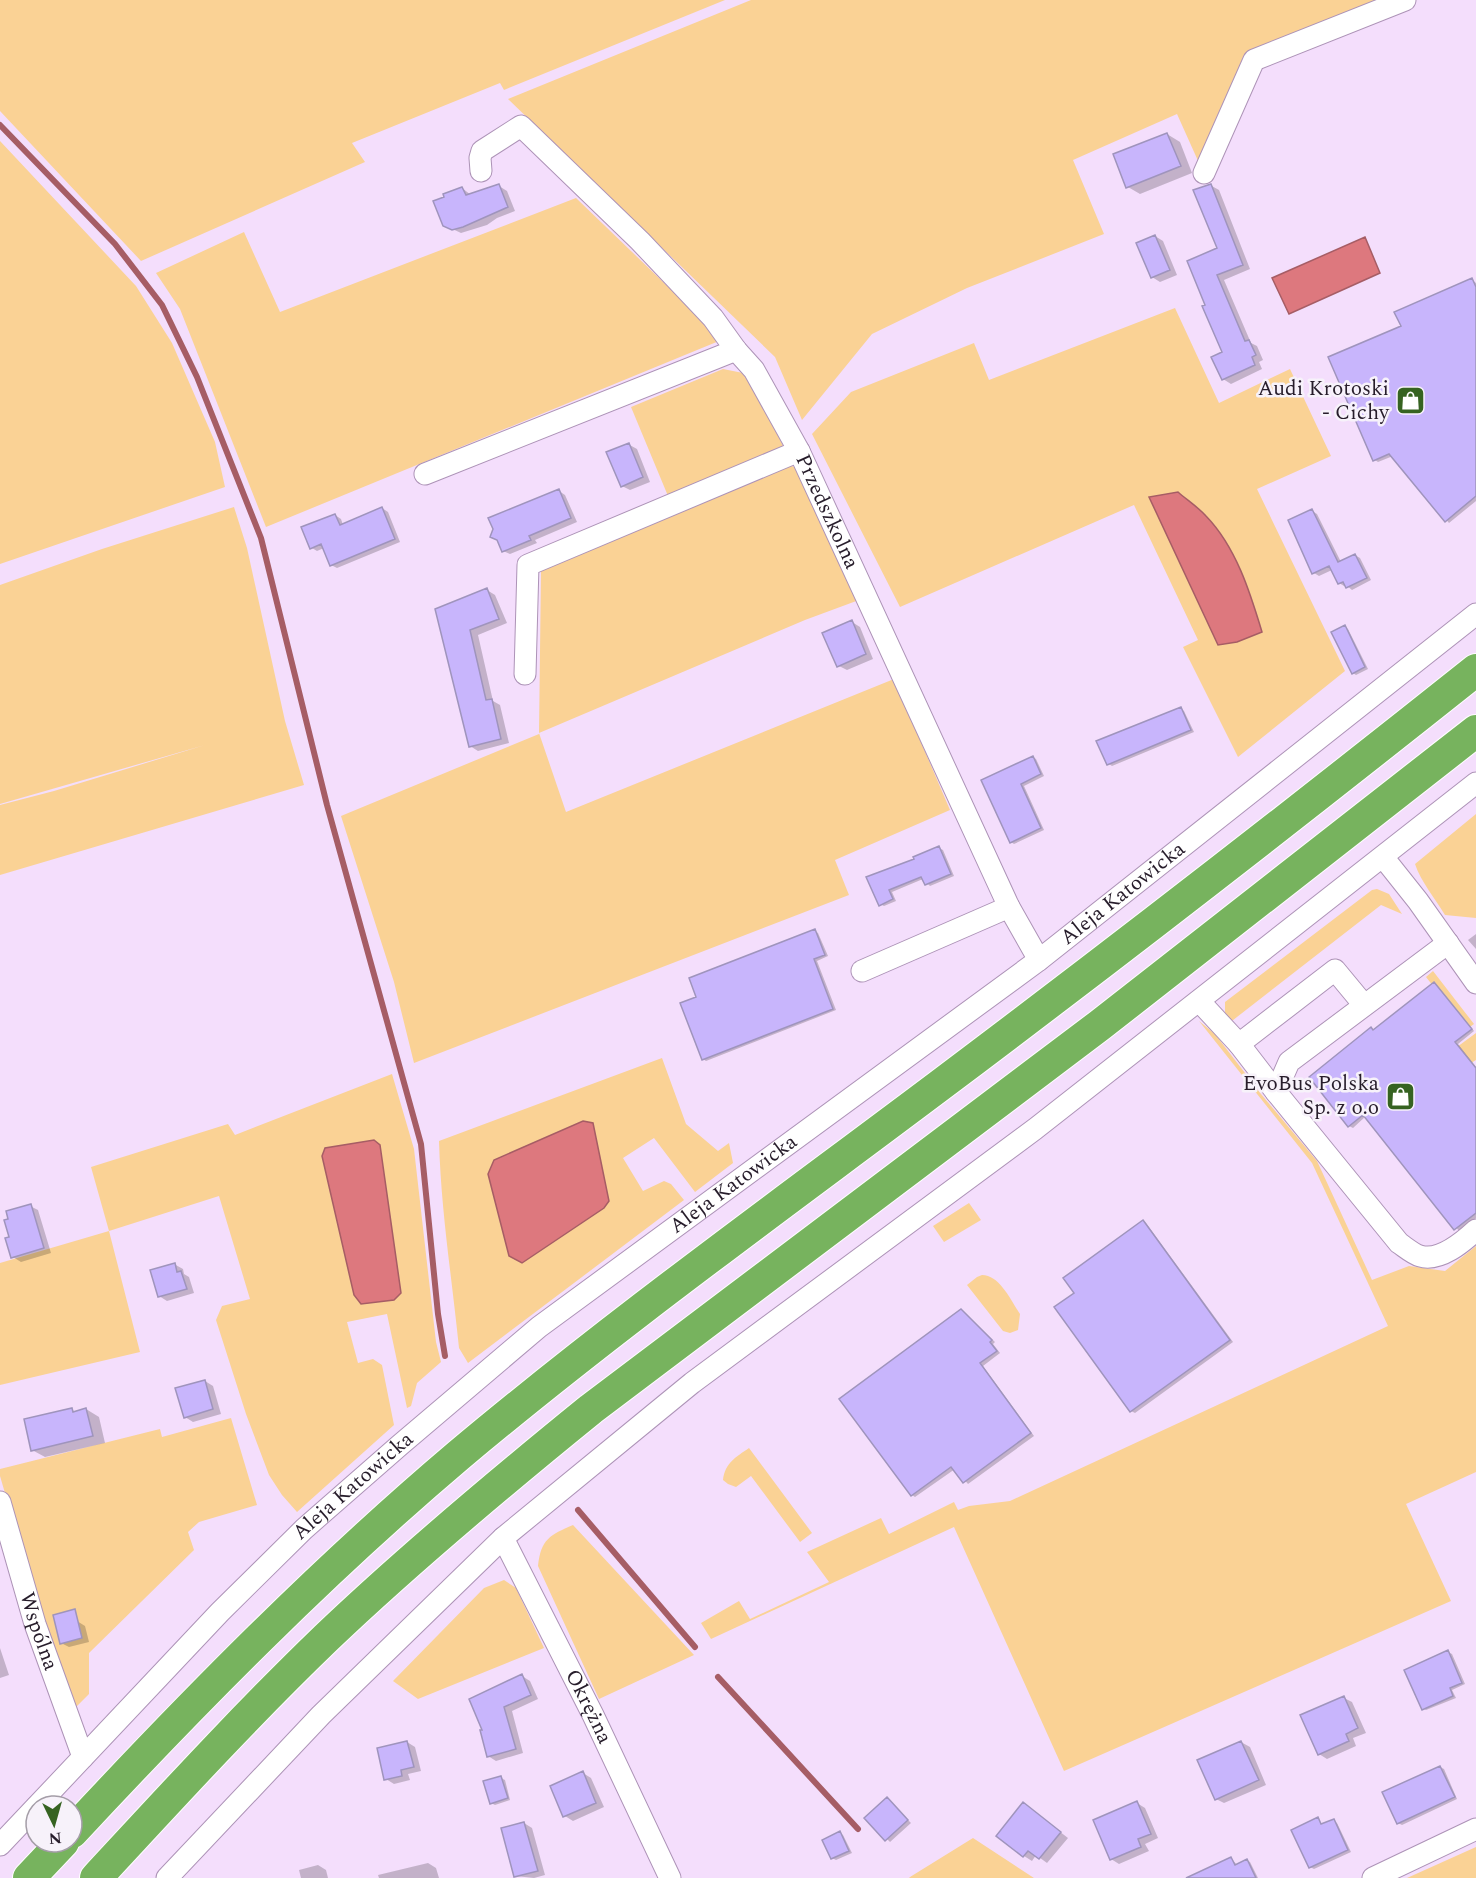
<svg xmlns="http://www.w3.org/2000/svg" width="1476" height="1878" viewBox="0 0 1476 1878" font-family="Spectral,serif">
	<rect width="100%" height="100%" fill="#f4defc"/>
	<!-- green -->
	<path fill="#fad295" d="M0 0H725L504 90 500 83 352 143 365 162 141 261 0 111Z
		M751 0H1383L1243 57 1210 151 1199 163 1177 114 1073 160 1104 234 967 288 872 334 802 420 775 357 508 99Z
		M0 141 136 286 172 343 215 442 225 487 0 564Z
		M576 198 686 304 719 341 266 527 180 309 156 273 244 232 280 312Z
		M1175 308 1219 403 1290 369 1331 456 1257 489 1345 671 1238 757 1183 647 1198 640 1134 505 900 607 812 434 851 392 974 343 989 380Z
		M723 369 743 373 755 387 783 446 668 496 631 407Z
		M787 464 799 469 859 600 805 620 539 733 566 812 894 679 950 810 835 860 849 895 414 1063 394 982 341 816 539 734 541 569Z
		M234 507 247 548 285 721 304 785 0 875V805L54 791 205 745 0 804V585L102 549Z
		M1476 814V918L1445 915C1435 898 1421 882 1415 864Z
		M1377 889 1389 894 1402 914 1381 905 1228 1024 1225 1012V1002L1372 890Z
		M1433 971 1474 1024 1467 1029 1426 977Z
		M1199 1021 1215 1034 1261 1094 1317 1161 1372 1280 1409 1266 1445 1271 1476 1246V1472L1406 1504 1451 1601 1064 1771 954 1527 711 1639 701 1623 739 1601 750 1619 829 1582 807 1552 881 1518 889 1534 954 1502 958 1510 969 1506 1010 1501 1388 1326 1312 1163Z
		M1476 1033V1060L1471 1063 1457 1047Z
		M662 1058 686 1124 718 1151 729 1143 733 1163 695 1192 654 1138 623 1158 643 1191 664 1181 671 1184 684 1200 468 1363 459 1348C452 1279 441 1211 439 1141Z
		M392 1074 414 1149 436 1342 441 1362 417 1383 411 1406 407 1408 387 1314 347 1322 358 1363 373 1359 382 1365 394 1425 297 1512 282 1495 269 1475 246 1414 216 1320 222 1306 250 1299 219 1196 109 1231 140 1352 0 1385V1263L109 1231 91 1167 228 1124 235 1135Z
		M969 1203 981 1220 944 1242 933 1226Z
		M982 1275C1000 1275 1011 1301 1020 1314L1018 1330 1010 1333 1003 1331 967 1285 977 1277Z
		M231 1418 257 1505 199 1522 188 1532 194 1550 89 1653V1694L74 1709 56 1668 0 1476V1469L160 1429 162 1437Z
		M749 1448 812 1533 800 1542 751 1476 736 1487 728 1484 723 1480C725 1463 736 1457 749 1448Z
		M573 1525 694 1655 599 1699 538 1566C541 1539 550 1535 573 1525Z
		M504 1580 516 1588 544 1648 418 1699 393 1681 484 1588Z
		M973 1838 1034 1878H909L910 1877Z
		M1476 1847V1878H1407Z"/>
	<!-- water -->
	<path fill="#dd787e" stroke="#a65d65" stroke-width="1.5" d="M1365 237 1380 273 1289 314 1272 278Z
		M1178 492C1187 500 1198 507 1206 516 1236 547 1250 592 1262 632L1237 642 1218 645 1149 497Z
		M583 1121 593 1123 609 1201 604 1208 522 1263 509 1256 488 1174 494 1160Z
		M374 1140 380 1145 401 1293 394 1300 361 1304 354 1295 322 1156 325 1148Z"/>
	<!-- shadow -->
	<path fill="#0003" d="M1167 134 1180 142 1192 173 1140 194 1128 187Z
		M1210 185 1219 190 1250 269 1224 280 1251 343 1257 346 1263 360 1259 362 1262 369 1231 384 1223 379 1224 353 1207 306 1219 249Z
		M499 186 507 191 515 211 497 218 487 225 461 233 444 225 446 197 462 188 471 195Z
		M1155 236 1163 241 1177 275 1160 282 1152 277Z
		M1472 280 1476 283V501L1449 523 1393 456 1378 462 1375 460 1402 327Z
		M628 444 637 449 650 482 630 490 622 486Z
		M559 491 565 495 577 522 535 540 537 543 510 554 503 551Z
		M382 508 388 512 400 542 337 568 331 565 324 548 317 551 312 548 335 515 341 519 343 525Z
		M1312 511 1317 514 1341 562 1355 555 1360 558 1371 580 1352 590 1346 585 1344 586 1339 583 1332 570 1319 576 1314 573Z
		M487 590 495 595 507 623 478 635 493 701 500 705 509 743 478 751 470 746 436 610Z
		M852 622 860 627 873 659 847 670 839 666Z
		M1345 627 1348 629 1368 669 1356 675 1353 673Z
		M1181 709 1184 711 1194 732 1112 766 1109 764Z
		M1033 757 1036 759 1044 776 1024 786 1044 830 1014 844 1011 842 983 781Z
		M939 848 943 850 954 876 930 886 923 879 892 892 896 901 884 906 880 904 868 878 916 860Z
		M815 931 818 933 828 956 817 961 836 1010 706 1061 703 1059 698 998Z
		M1476 934V949L1468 940Z
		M1434 984 1474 1031 1458 1044 1476 1067V1218L1459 1231 1366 1116 1353 1128 1349 1126 1371 1029 1375 1031Z
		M30 1206 38 1210 51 1253 21 1262 13 1257 11 1238Z
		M1143 1221 1146 1223 1233 1342 1135 1413 1131 1411 1056 1307 1076 1293Z
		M174 1264 183 1269 184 1274 189 1277 194 1293 167 1301 159 1296Z
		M965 1313 995 1342 993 1344 1000 1353 983 1366 1034 1436 968 1484 955 1469 915 1497 912 1495Z
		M205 1381 213 1386 221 1414 193 1422 185 1417Z
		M86 1409 99 1417 105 1443 45 1457 32 1450 72 1410 76 1412Z
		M77 1621 85 1626 89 1642 69 1647 61 1643Z
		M0 1648 9 1675 0 1678Z
		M1448 1652 1452 1654 1465 1684 1452 1690 1456 1698 1426 1710 1423 1708Z
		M522 1676 530 1681 538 1699 512 1711 523 1753 496 1761 488 1756 482 1731Z
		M1344 1698 1352 1702 1366 1733 1353 1738 1356 1746 1327 1759 1319 1754Z
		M407 1742 415 1747 421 1771 408 1774 410 1780 394 1784 386 1779Z
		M1241 1742 1250 1747 1266 1785 1224 1803 1216 1799Z
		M1440 1767 1444 1769 1457 1799 1402 1825 1398 1823Z
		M583 1773 591 1778 604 1807 573 1821 565 1816Z
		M501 1778 505 1780 510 1800 495 1805 491 1803Z
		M887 1799 911 1823 890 1842 866 1818Z
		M1137 1803 1145 1808 1158 1838 1145 1844 1149 1851 1119 1864 1111 1859Z
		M1024 1804 1068 1838 1047 1863 1036 1855 1032 1861 1024 1856Z
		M1317 1819 1323 1825 1333 1821 1337 1823 1351 1852 1314 1869 1310 1867Z
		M524 1823 532 1828 545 1875 534 1878 515 1876Z
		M840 1833 843 1835 852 1853 836 1860 832 1858Z
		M1231 1858 1237 1865 1247 1860 1250 1862 1258 1878H1210Z
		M428 1863 436 1868 439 1878H379L378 1875Z
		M318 1865 326 1870 328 1878H301L299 1870Z"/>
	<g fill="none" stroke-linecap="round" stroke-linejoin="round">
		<!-- stream -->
		<path stroke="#a65d65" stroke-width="6" d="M0 125 115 244 162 305 197 377 261 538 327 805 421 1144 438 1314 445 1356
			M578 1510 695 1647
			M718 1677 858 1829"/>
	</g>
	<!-- building -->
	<path fill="#c8b5fc" stroke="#9f94bc" stroke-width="1.5" d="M1167 133 1181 166 1126 188 1113 154Z
		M499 184 508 207 463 227 452 230 443 226 433 201 444 197 443 194 462 187 466 195Z
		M1211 184 1243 265 1217 275 1245 341 1249 340 1256 355 1252 357 1255 365 1222 380 1211 357 1222 352 1202 306 1205 305 1187 261 1217 248 1193 190Z
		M1155 235 1170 270 1151 278 1136 243Z
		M1472 278 1476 287V496L1445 522 1389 454 1373 461 1328 357 1401 326 1394 312Z
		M629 443 643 477 621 487 606 452Z
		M559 489 571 518 529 536 531 540 502 552 497 540 490 537 493 529 488 518Z
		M382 507 395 539 330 566 321 544 310 549 301 527 335 514 340 525Z
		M1312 509 1338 562 1355 554 1367 578 1346 588 1343 582 1338 584 1329 566 1312 574 1288 520Z
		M487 588 499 619 470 630 486 700 492 699 501 739 469 747 435 609Z
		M852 620 866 654 837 667 822 633Z
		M1345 625 1365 667 1352 674 1331 632Z
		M1181 707 1191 730 1107 765 1096 741Z
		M1033 756 1041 774 1021 784 1041 828 1010 843 981 780Z
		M939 846 951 874 925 885 921 877 889 890 893 899 879 906 866 877 914 859 913 857Z
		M815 929 825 955 814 959 833 1009 702 1060 680 1003 696 997 689 978Z
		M1434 982 1472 1029 1455 1042 1476 1068V1213L1454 1230 1363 1115 1348 1127 1309 1077 1371 1027 1373 1030Z
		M31 1204 44 1248 11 1258 5 1238 9 1237 4 1220 8 1219 6 1211Z
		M1143 1220 1230 1340 1130 1412 1054 1307 1074 1293 1063 1278Z
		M175 1263 177 1272 181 1271 187 1289 158 1297 150 1270Z
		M961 1309 992 1340 990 1342 997 1351 980 1363 1031 1433 963 1483 951 1467 911 1496 839 1399Z
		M205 1380 213 1409 184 1418 175 1388Z
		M72 1408 73 1412 86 1408 93 1436 31 1451 24 1419Z
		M75 1609 82 1638 60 1644 53 1615Z
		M1448 1650 1462 1683 1450 1688 1453 1696 1422 1710 1404 1670Z
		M522 1674 531 1695 504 1707 516 1749 487 1757 480 1730H482L469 1699Z
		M1344 1696 1358 1728 1346 1734 1349 1741 1318 1755 1300 1715Z
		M407 1741 414 1767 401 1770 402 1776 384 1780 377 1748Z
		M1241 1741 1259 1780 1215 1800 1197 1760Z
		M1440 1766 1455 1797 1397 1824 1382 1792Z
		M583 1771 596 1803 563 1817 550 1786Z
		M501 1776 508 1798 490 1804 483 1781Z
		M887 1797 908 1820 885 1841 864 1818Z
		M1137 1801 1151 1834 1138 1839 1141 1847 1110 1860 1093 1820Z
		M1023 1802 1061 1832 1039 1859 1028 1851 1023 1857 996 1836Z
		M1318 1817 1321 1824 1334 1819 1348 1850 1309 1868 1291 1830Z
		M524 1822 538 1871 514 1877 501 1828Z
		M840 1831 849 1851 831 1859 822 1840Z
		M1231 1857 1235 1865 1247 1859 1256 1878H1186Z"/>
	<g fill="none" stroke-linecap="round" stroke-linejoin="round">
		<defs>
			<g id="minor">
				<path id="s1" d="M481 171 480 158 482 151 521 126 640 241 713 318 736 350 754 370 799 451 1009 907 1039 960"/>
				<path d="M1204 173 1254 60 1405 0"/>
				<path d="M425 474 736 350"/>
				<path d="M525 674 528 565 799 451"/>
				<path d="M1383 857 1418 901 1476 983"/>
				<path d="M1448 943 1289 1062 1276 1092 1399 1243C1405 1247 1413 1254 1420 1256 1440 1262 1463 1242 1476 1230"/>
				<path d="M862 971 1009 907"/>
				<path d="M1199 1001 1239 1044 1335 970 1364 1005"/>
				<path d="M1239 1044 1276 1092"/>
				<path id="s2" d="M0 1502 35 1624 83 1757"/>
				<path id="s3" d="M503 1538 593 1715 670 1878"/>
				<path id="s4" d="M37 1806 220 1612 304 1529 400 1445 539 1327 1039 960 1476 614"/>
				<path d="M0 1845 36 1807"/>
				<path d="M167 1878 321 1715 503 1538 692 1383 1035 1129 1476 783"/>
				<path d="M1373 1878 1476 1829"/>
			</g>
			<path id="highway" d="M72 1832C195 1700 322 1571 459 1455 614 1325 778 1207 939 1086 1120 950 1299 811 1476 670
				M29 1878 63 1842
				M96 1878C171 1797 246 1715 326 1638 411 1557 501 1482 591 1409L1100 1025 1476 731"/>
		</defs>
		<!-- minor casing -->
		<use href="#minor" stroke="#ad93b7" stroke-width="23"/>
		<!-- highway casing -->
		<use href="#highway" stroke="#fff" stroke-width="34"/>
		<!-- minor -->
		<use href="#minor" stroke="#fff" stroke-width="21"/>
		<!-- highway -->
		<use href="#highway" stroke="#77b35e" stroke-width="32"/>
	</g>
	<!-- icons -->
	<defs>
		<symbol id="shop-square" viewBox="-11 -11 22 22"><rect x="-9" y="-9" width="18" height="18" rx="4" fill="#366321" stroke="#f7f2fa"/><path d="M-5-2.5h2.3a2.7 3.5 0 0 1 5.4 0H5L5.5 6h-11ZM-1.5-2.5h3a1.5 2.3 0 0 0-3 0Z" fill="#fff"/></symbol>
	</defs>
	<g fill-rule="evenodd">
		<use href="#shop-square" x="1394" y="384" width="33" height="33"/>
		<use href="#shop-square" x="1384" y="1080" width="33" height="33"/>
	</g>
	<g text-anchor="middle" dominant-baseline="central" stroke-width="5" stroke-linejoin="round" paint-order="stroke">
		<!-- poi labels -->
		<g font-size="21" fill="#271d2b" stroke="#f7f2fa" text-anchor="end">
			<text x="1389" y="389">Audi Krotoski<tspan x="1389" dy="24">- Cichy</tspan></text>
			<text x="1379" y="1084">EvoBus Polska<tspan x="1379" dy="24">Sp. z o.o</tspan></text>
		</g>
		<!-- street labels -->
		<g font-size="21" fill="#271d2b" stroke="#f7f2fa">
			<text stroke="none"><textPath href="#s1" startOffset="564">Przedszkolna</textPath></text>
			<text stroke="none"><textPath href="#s4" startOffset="1422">Aleja Katowicka</textPath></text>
			<text stroke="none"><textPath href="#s4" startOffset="936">Aleja Katowicka</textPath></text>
			<text stroke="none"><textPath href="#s4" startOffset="450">Aleja Katowicka</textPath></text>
			<text stroke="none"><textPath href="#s2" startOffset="135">Wspólna</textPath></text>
			<text stroke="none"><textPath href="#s3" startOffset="189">Okrężna</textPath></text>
		</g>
	</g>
	<!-- north arrow -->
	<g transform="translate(54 1824) rotate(175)"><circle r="28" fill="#f7f2fa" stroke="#a49da7" stroke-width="1.5"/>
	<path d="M0-4.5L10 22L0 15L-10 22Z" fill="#366321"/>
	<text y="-9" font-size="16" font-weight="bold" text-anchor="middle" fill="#271d2b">N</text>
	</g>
</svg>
